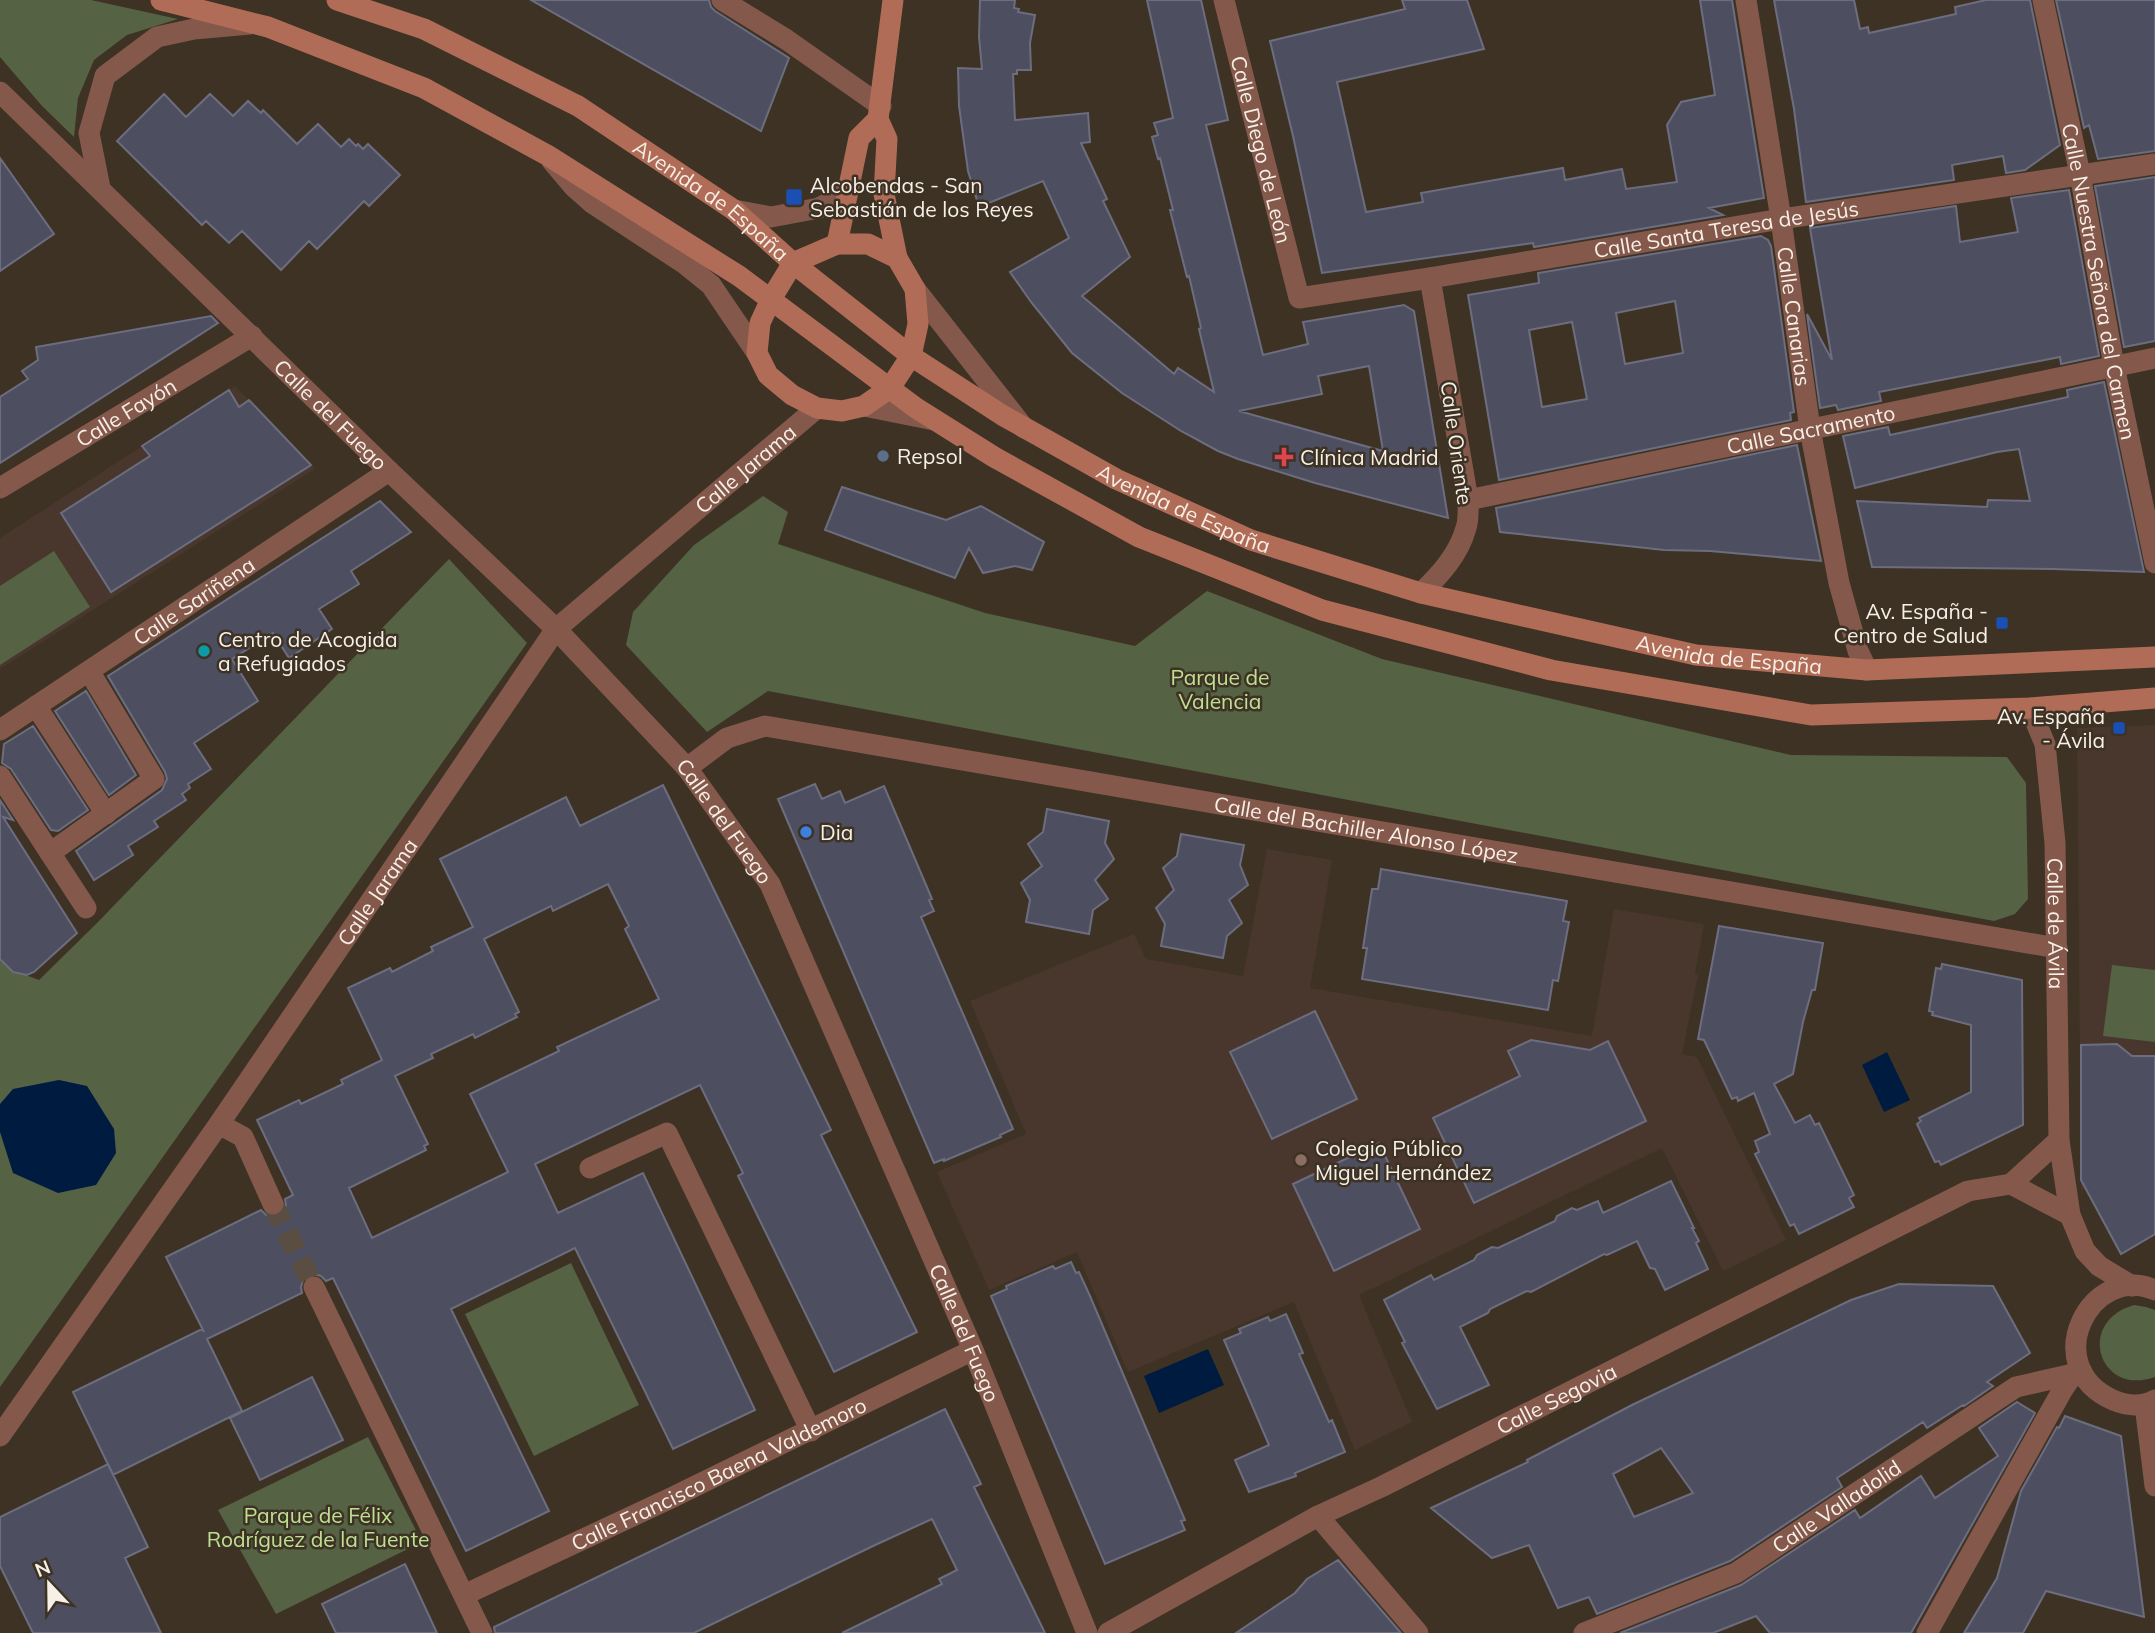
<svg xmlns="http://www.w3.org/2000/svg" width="2155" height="1633" viewBox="0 0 2155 1633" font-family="Mulish,sans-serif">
	<rect width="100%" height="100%" fill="#3d3224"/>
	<!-- education -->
	<path fill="#49372d" d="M235 386 315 469 0 669V538Z
		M2155 725V1234L2121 1254 2086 1189 2081 1190 2077 728Z
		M1267 849 1332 860 1310 988 1592 1036 1614 909 1704 924 1695 974 1698 975 1682 1054 1697 1057 1786 1240 1723 1271 1662 1148 1359 1295 1412 1422 1355 1450 1294 1302 1128 1372 1077 1252 989 1290 937 1172 1026 1134 970 1001 1134 934 1146 959 1243 976Z"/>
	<!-- green -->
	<path fill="#556243" d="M0 0H91L178 19 127 35 94 60 78 98 74 137 42 106 0 57Z
		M763 496 788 512 778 544 985 613 1135 646 1207 591 1382 659 1791 755 2007 757 2026 783 2028 899 2015 914 1994 921 768 691 707 732 626 645 633 612 694 545Z
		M54 551 90 607 0 665V586Z
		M449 559 527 643 0 1387V959L12 970 39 980 97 923Z
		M2112 965 2155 970V1042L2103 1036Z
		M571 1263 639 1405 534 1456 465 1314Z
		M2134 1305 2146 1307 2155 1310V1377C2099 1397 2075 1322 2134 1305Z
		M368 1437 422 1542 276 1614 218 1510Z"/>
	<!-- water -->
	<path fill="#001b40" d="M1887 1052 1910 1100 1884 1112 1862 1065Z
		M59 1080 87 1086 114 1129 116 1153 96 1185 58 1193 13 1173 0 1132V1104L13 1089Z
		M1208 1349 1224 1385 1159 1413 1144 1376Z"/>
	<!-- building -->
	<path fill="#4d4f60" stroke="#6c6d7f" stroke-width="2" fill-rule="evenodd" d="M531 0H709L711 7 715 11 789 58 761 131Z
		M980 0H1015L1014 8 1019 9 1018 12 1035 15 1030 43 1031 70H1017V74H1013L1015 120 1088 113 1090 142 1081 143 1107 199 1103 201 1130 257 1082 296 1174 374 1178 368 1214 392 1199 329 1201 328 1189 276 1187 277 1170 210H1173L1160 158 1158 159 1152 137 1158 135 1154 123 1173 118 1147 0H1201L1228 120 1206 125 1263 355 1308 344 1303 322 1404 305 1414 311 1448 518 1315 483 1238 459 1218 451 1181 431 1122 393 1072 353 1031 302 1010 272 1069 238 1043 181 979 207 968 171 959 106 958 68 982 69 979 37ZM1369 366 1383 451 1239 411 1322 394 1318 376Z
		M1402 0H1467L1484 49 1337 82 1366 212 1423 202 1421 193 1563 168 1565 180 1622 169 1626 189 1677 182 1667 125 1681 102 1715 95 1700 0H1732L1764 198 1709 208 1723 215 1534 247 1533 243 1322 273 1293 136 1270 41 1405 9Z
		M1774 0H1854L1860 29 1868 27 1869 33 1956 14 1955 7 1986 0H2030L2060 145 2025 170 2006 173 2003 156 1952 165 1954 180 1806 202 1794 109Z
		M2056 0H2155V151L2098 159 2089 125 2084 128Z
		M164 94 186 117 210 94 233 116 248 101 261 113 263 110 297 144 318 124 341 147 349 139 356 146 358 144 363 149 368 144 400 175 369 206 364 201 317 249 309 241 281 270 242 231 229 243 206 221 202 225 117 141Z
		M0 158 54 234 0 271Z
		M2155 177V341L2124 347 2095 186Z
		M2069 190 2099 356 2061 364 2060 357 1879 392 1881 401 1838 410 1836 405 1820 408 1807 314 1832 360 1810 228 1956 206 1960 242 2018 232 2011 198Z
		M1761 236 1768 240 1771 246 1794 412 1790 413 1791 420 1499 480 1468 295 1539 283 1538 273ZM1675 301 1683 353 1625 364 1616 313ZM1572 322 1587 399 1542 407 1529 330Z
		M211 316 218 323 0 463V397L28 379 22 371 38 360 36 347Z
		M2104 382 2144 572 2053 569 1872 567 1857 501 1987 507 1988 500 2030 501 2019 449 1997 452 1855 488 1843 436 1888 427 1890 435 2068 397 2067 390Z
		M229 390 239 407 249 400 311 465 111 592 61 513 150 456 142 446Z
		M1797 445 1821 561 1710 551 1664 550 1500 532 1496 508Z
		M842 487 946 520 981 506 1044 542 1032 570 1015 566 983 573 969 548 955 578 825 530Z
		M380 501 411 532 351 571 359 584 319 609 332 629 289 658 273 633 232 659 258 701 194 743 211 769 188 784 190 788 182 794 186 800 154 821 158 827 128 846 133 855 94 880 76 851 162 790 167 779 165 772 108 676Z
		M86 691 136 775 109 795 55 711Z
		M33 726 88 810 58 831 51 830 11 769 2 763 4 744Z
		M815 784 822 799 840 791 845 803 884 786 932 899 929 900 934 911 921 917 1013 1129 1000 1135 1001 1137 944 1161V1159L934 1163 778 799Z
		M663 785 831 1130 821 1135 917 1332 834 1372 738 1176 743 1173 700 1085 535 1164 558 1213 643 1173 755 1410 673 1449 575 1248 451 1309 549 1511 466 1551 333 1278 326 1281 321 1276 314 1274 308 1276 303 1280 301 1287 302 1293 207 1339 242 1411 113 1475 73 1392 202 1329 204 1332 166 1257 261 1210 266 1215 272 1217 279 1216 284 1211 286 1205 285 1199 293 1195 257 1120 299 1100 301 1104 343 1084 341 1080 382 1060 348 988 390 968 392 972 433 951 431 947 473 927 440 859 566 797 580 826ZM608 884 629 926 625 929 659 999 557 1047 559 1051 470 1094 508 1172 372 1238 349 1188 426 1150 424 1146 428 1144 395 1076 433 1058 431 1054 473 1034 475 1038 517 1017 515 1014 519 1012 484 939 551 906 553 911Z
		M0 800 13 820 3 817 77 933 34 972 27 975 13 972 0 959Z
		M1047 809 1109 821 1105 843 1114 859 1095 880 1108 899 1093 910 1089 934 1026 922 1030 900 1021 883 1042 866 1028 844 1043 832Z
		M1181 834 1244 845 1240 865 1248 885 1229 900 1242 923 1227 936 1223 958 1161 946 1165 924 1156 908 1174 890 1163 868 1177 856Z
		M1381 869 1567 901 1563 921 1569 922 1558 981 1553 980 1548 1010 1362 979 1367 948H1363L1372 889H1378Z
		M1719 926 1823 943 1815 990H1812L1803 1022 1793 1074 1774 1084 1795 1123 1810 1115 1815 1125 1819 1123 1854 1195 1849 1198 1854 1207 1799 1234 1794 1224 1790 1226 1755 1154 1759 1152 1755 1141 1770 1134 1754 1093 1738 1101 1737 1097 1732 1099 1704 1040 1698 1039Z
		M1942 964 2022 980 2023 1125 1941 1165 1939 1161 1935 1162 1917 1124 1921 1121 1919 1118 1971 1092V1025L1932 1015 1933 1012 1929 1011 1936 968 1941 969Z
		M1315 1011 1357 1099 1272 1139 1230 1052Z
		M1531 1040 1590 1050 1608 1041 1646 1121 1474 1203 1433 1118 1520 1076 1508 1051Z
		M2117 1044 2132 1056H2155V1234L2121 1254 2081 1180V1045Z
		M1379 1143 1420 1229 1334 1271 1293 1184Z
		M1671 1181 1694 1228H1692L1699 1241 1696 1243 1708 1269 1665 1290 1655 1269 1650 1268 1637 1241 1607 1255 1604 1254 1531 1292 1527 1291 1490 1309 1488 1313 1460 1327 1489 1385 1437 1409 1402 1343 1405 1342 1384 1300 1431 1275 1434 1280 1474 1260 1477 1255 1492 1247 1498 1248 1555 1221 1557 1216 1572 1208 1577 1210 1598 1201 1603 1213Z
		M1071 1262 1076 1273 1079 1272 1090 1296 1185 1520 1181 1521 1185 1530 1105 1564 991 1296 1007 1289 1006 1286 1053 1266 1055 1269Z
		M1899 1284 1993 1286 2030 1353 1987 1382 1993 1386 1964 1406 1963 1405 1927 1428 1923 1422 1837 1478 1842 1487 1730 1561 1597 1614 1589 1597 1558 1608 1529 1545 1492 1558 1431 1508 1528 1462 1527 1460 1632 1405 1851 1300ZM1661 1448 1693 1493 1634 1517 1613 1474Z
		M1286 1314 1303 1353 1299 1354 1329 1422 1332 1420 1345 1452 1295 1473 1296 1476 1249 1492 1235 1460 1269 1445 1224 1340 1241 1333 1239 1329 1268 1317 1270 1321Z
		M312 1377 343 1440 260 1480 230 1418Z
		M2017 1402 2035 1413 1911 1633H1770L1756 1616 1713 1633H1620L1741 1585 1855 1510 1860 1518 1921 1476 1935 1498 1998 1456 1979 1428Z
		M945 1409 981 1484 974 1487 1045 1633H842L942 1584 939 1579 957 1570 932 1519 873 1546 694 1633H495L494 1627Z
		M2065 1416 2121 1436 2144 1617 2046 1591 2023 1633H1964L1997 1578 2021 1491 2057 1427 2059 1428Z
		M108 1464 148 1547 125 1558 161 1633H33L0 1566V1517Z
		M1338 1560 1401 1633H1236L1295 1593 1307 1579Z
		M405 1564 437 1633H336L322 1604Z"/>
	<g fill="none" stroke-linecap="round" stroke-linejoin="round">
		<!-- street-tunnel -->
		<path stroke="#594e41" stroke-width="21" stroke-dasharray="21 10" stroke-linecap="butt" d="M273 1204 314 1287"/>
		<!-- street -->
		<g stroke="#84594c" stroke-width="21">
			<path d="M722 0 787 40 881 106"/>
			<path id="s1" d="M1224 0 1299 298 1430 278 1781 219 2155 164"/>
			<path id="s2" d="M1746 0 1781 219 1810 429 1839 583 1858 651 1867 670"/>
			<path id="s3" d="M2043 0 2080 174 2114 366 2155 563"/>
			<path id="s4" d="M0 92 389 471 556 629 687 768 770 884 973 1350 1087 1633"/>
			<path d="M552 161 574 187 592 203 685 264 711 285 757 353"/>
			<path d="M100 188 89 133 105 76 157 37 194 29 250 24"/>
			<path d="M734 210 771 217 819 208 848 192"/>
			<path d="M915 289 1024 428"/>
			<path d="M864 406 934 420"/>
			<path id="s5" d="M0 488 252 336"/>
			<path id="s6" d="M1468 500 2155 358"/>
			<path d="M1421 593C1440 575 1459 554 1466 528 1469 520 1468 509 1468 500L1430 278"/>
			<path d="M36 706 106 814"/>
			<path id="s7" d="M2030 708 2045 744 2055 843 2059 1140 2070 1215 2085 1251 2099 1266 2132 1286"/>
			<path id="s8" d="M0 730 389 471"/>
			<path id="s9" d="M687 768 727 738 765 726 2057 948"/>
			<path d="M0 776 86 908"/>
			<path d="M50 853 154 779 89 671"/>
			<path d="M219 1124 243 1137 273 1204"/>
			<path d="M590 1168 667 1133 811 1431"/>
			<path d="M2011 1184 2070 1215"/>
			<path d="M2011 1184 2059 1140"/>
			<path d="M314 1287 482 1633"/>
			<path d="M2155 1290C2091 1262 2037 1366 2113 1400 2127 1406 2142 1407 2155 1400"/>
			<path d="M2145 1405 2155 1486"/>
			<path id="s10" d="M0 1436 219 1124 556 629 817 408"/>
			<path d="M1318 1516 1418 1633"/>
			<path id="s11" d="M464 1595 671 1498 973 1350"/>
			<path id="s12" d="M1108 1633 1318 1516 1381 1487 1968 1191 2011 1184"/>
			<path id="s13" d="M1584 1633 1736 1573 2016 1387 2082 1372"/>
			<path d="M1927 1633 2063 1389 2076 1370"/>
		</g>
		<!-- secondary -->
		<g stroke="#b06c57" stroke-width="21">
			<path d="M161 0 268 27 424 88 547 155 739 276 916 408 994 457 1139 537 1322 610 1551 670 1811 715 2030 708 2155 698"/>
			<path id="s14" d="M337 0 424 29 578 106 734 210 793 263 911 356 1002 415 1116 479 1251 540 1421 593 1696 655 1867 670 2155 657"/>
			<path d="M893 0 878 119 887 139 884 194 897 258"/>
			<path d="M837 244H868L897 258 915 289 918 324 911 356 890 388 864 406 842 411 817 408 792 395 768 375 757 353 760 323 771 299 793 263Z"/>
			<path d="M837 244 859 138 878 119"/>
		</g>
	</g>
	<!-- markers -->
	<g fill="#1a4fb4" stroke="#3d3224" stroke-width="2.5">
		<rect x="785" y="188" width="18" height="18" rx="3.5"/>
		<rect x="1995" y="616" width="14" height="14" rx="3.5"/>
		<rect x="2112" y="721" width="14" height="14" rx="3.5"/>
	</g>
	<circle fill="#5c6f8a" stroke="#3d3224" stroke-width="2.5" cx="883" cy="456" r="7"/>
	<path fill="#e0444e" stroke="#3d3224" stroke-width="2.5" d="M1280.5 446.5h7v7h7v7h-7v7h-7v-7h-7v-7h7z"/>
	<circle fill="#0f9aa8" stroke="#3d3224" stroke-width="2.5" cx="204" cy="651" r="7"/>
	<circle fill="#3f7fe0" stroke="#3d3224" stroke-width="2.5" cx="806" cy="832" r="7"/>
	<circle fill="#8d6e63" stroke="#3d3224" stroke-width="2.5" cx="1301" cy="1160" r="7"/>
	<g text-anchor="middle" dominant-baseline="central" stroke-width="5" stroke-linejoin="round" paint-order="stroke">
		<!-- street labels -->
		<g font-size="21" fill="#f7f0e7" stroke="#3d3224">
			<text stroke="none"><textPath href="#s1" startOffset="154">Calle Diego de León</textPath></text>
			<text stroke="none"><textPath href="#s14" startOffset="427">Avenida de España</textPath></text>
			<text stroke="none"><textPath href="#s1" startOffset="740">Calle Santa Teresa de Jesús</textPath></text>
			<text stroke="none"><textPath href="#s3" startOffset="287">Calle Nuestra Señora del Carmen</textPath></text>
			<text stroke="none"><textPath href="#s2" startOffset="320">Calle Canarias</textPath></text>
			<text stroke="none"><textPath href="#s5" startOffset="147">Calle Fayón</textPath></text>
			<text stroke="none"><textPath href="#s4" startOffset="462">Calle del Fuego</textPath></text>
			<text stroke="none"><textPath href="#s6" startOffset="350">Calle Sacramento</textPath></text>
			<text transform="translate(1457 443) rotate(82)">Calle Oriente</text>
			<text stroke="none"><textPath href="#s10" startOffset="1228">Calle Jarama</textPath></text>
			<text stroke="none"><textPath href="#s14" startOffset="994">Avenida de España</textPath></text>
			<text stroke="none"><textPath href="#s8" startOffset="233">Calle Sariñena</textPath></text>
			<text stroke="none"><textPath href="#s14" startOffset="1561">Avenida de España</textPath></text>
			<text stroke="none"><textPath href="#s4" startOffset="1029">Calle del Fuego</textPath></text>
			<text stroke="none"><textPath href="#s9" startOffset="700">Calle del Bachiller Alonso López</textPath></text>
			<text stroke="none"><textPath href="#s10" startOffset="662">Calle Jarama</textPath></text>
			<text stroke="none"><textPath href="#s7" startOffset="219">Calle de Ávila</textPath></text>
			<text stroke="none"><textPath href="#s4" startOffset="1596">Calle del Fuego</textPath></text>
			<text stroke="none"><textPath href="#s12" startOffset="506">Calle Segovia</textPath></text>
			<text stroke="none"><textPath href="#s11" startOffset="282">Calle Francisco Baena Valdemoro</textPath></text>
			<text stroke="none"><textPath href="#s13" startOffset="284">Calle Valladolid</textPath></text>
		</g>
		<!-- poi labels -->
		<g font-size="21" fill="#f7f0e7" stroke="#3d3224" text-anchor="start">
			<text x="810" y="185">Alcobendas - San<tspan x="810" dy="24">Sebastián de los Reyes</tspan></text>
			<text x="897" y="456">Repsol</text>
			<text x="1300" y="457">Clínica Madrid</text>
			<text x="1988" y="611" text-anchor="end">Av. España -<tspan x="1988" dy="24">Centro de Salud</tspan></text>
			<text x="218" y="639">Centro de Acogida<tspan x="218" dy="24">a Refugiados</tspan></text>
			<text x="2105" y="716" text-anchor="end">Av. España<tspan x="2105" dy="24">- Ávila</tspan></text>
			<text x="820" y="832">Dia</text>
			<text x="1315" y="1148">Colegio Público<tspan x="1315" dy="24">Miguel Hernández</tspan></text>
		</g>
		<!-- park labels -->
		<g font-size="21" fill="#bee092" stroke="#3d3224">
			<text x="1220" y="677">Parque de<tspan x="1220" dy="24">Valencia</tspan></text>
			<text x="318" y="1515">Parque de Félix<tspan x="318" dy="24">Rodríguez de la Fuente</tspan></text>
		</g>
	</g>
	<!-- north arrow -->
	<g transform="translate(49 1584) rotate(338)" stroke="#3d3224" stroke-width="5" paint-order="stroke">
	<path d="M0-5L12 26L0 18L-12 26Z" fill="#f7f0e7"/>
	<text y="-10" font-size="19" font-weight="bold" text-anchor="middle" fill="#f7f0e7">N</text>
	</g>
</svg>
